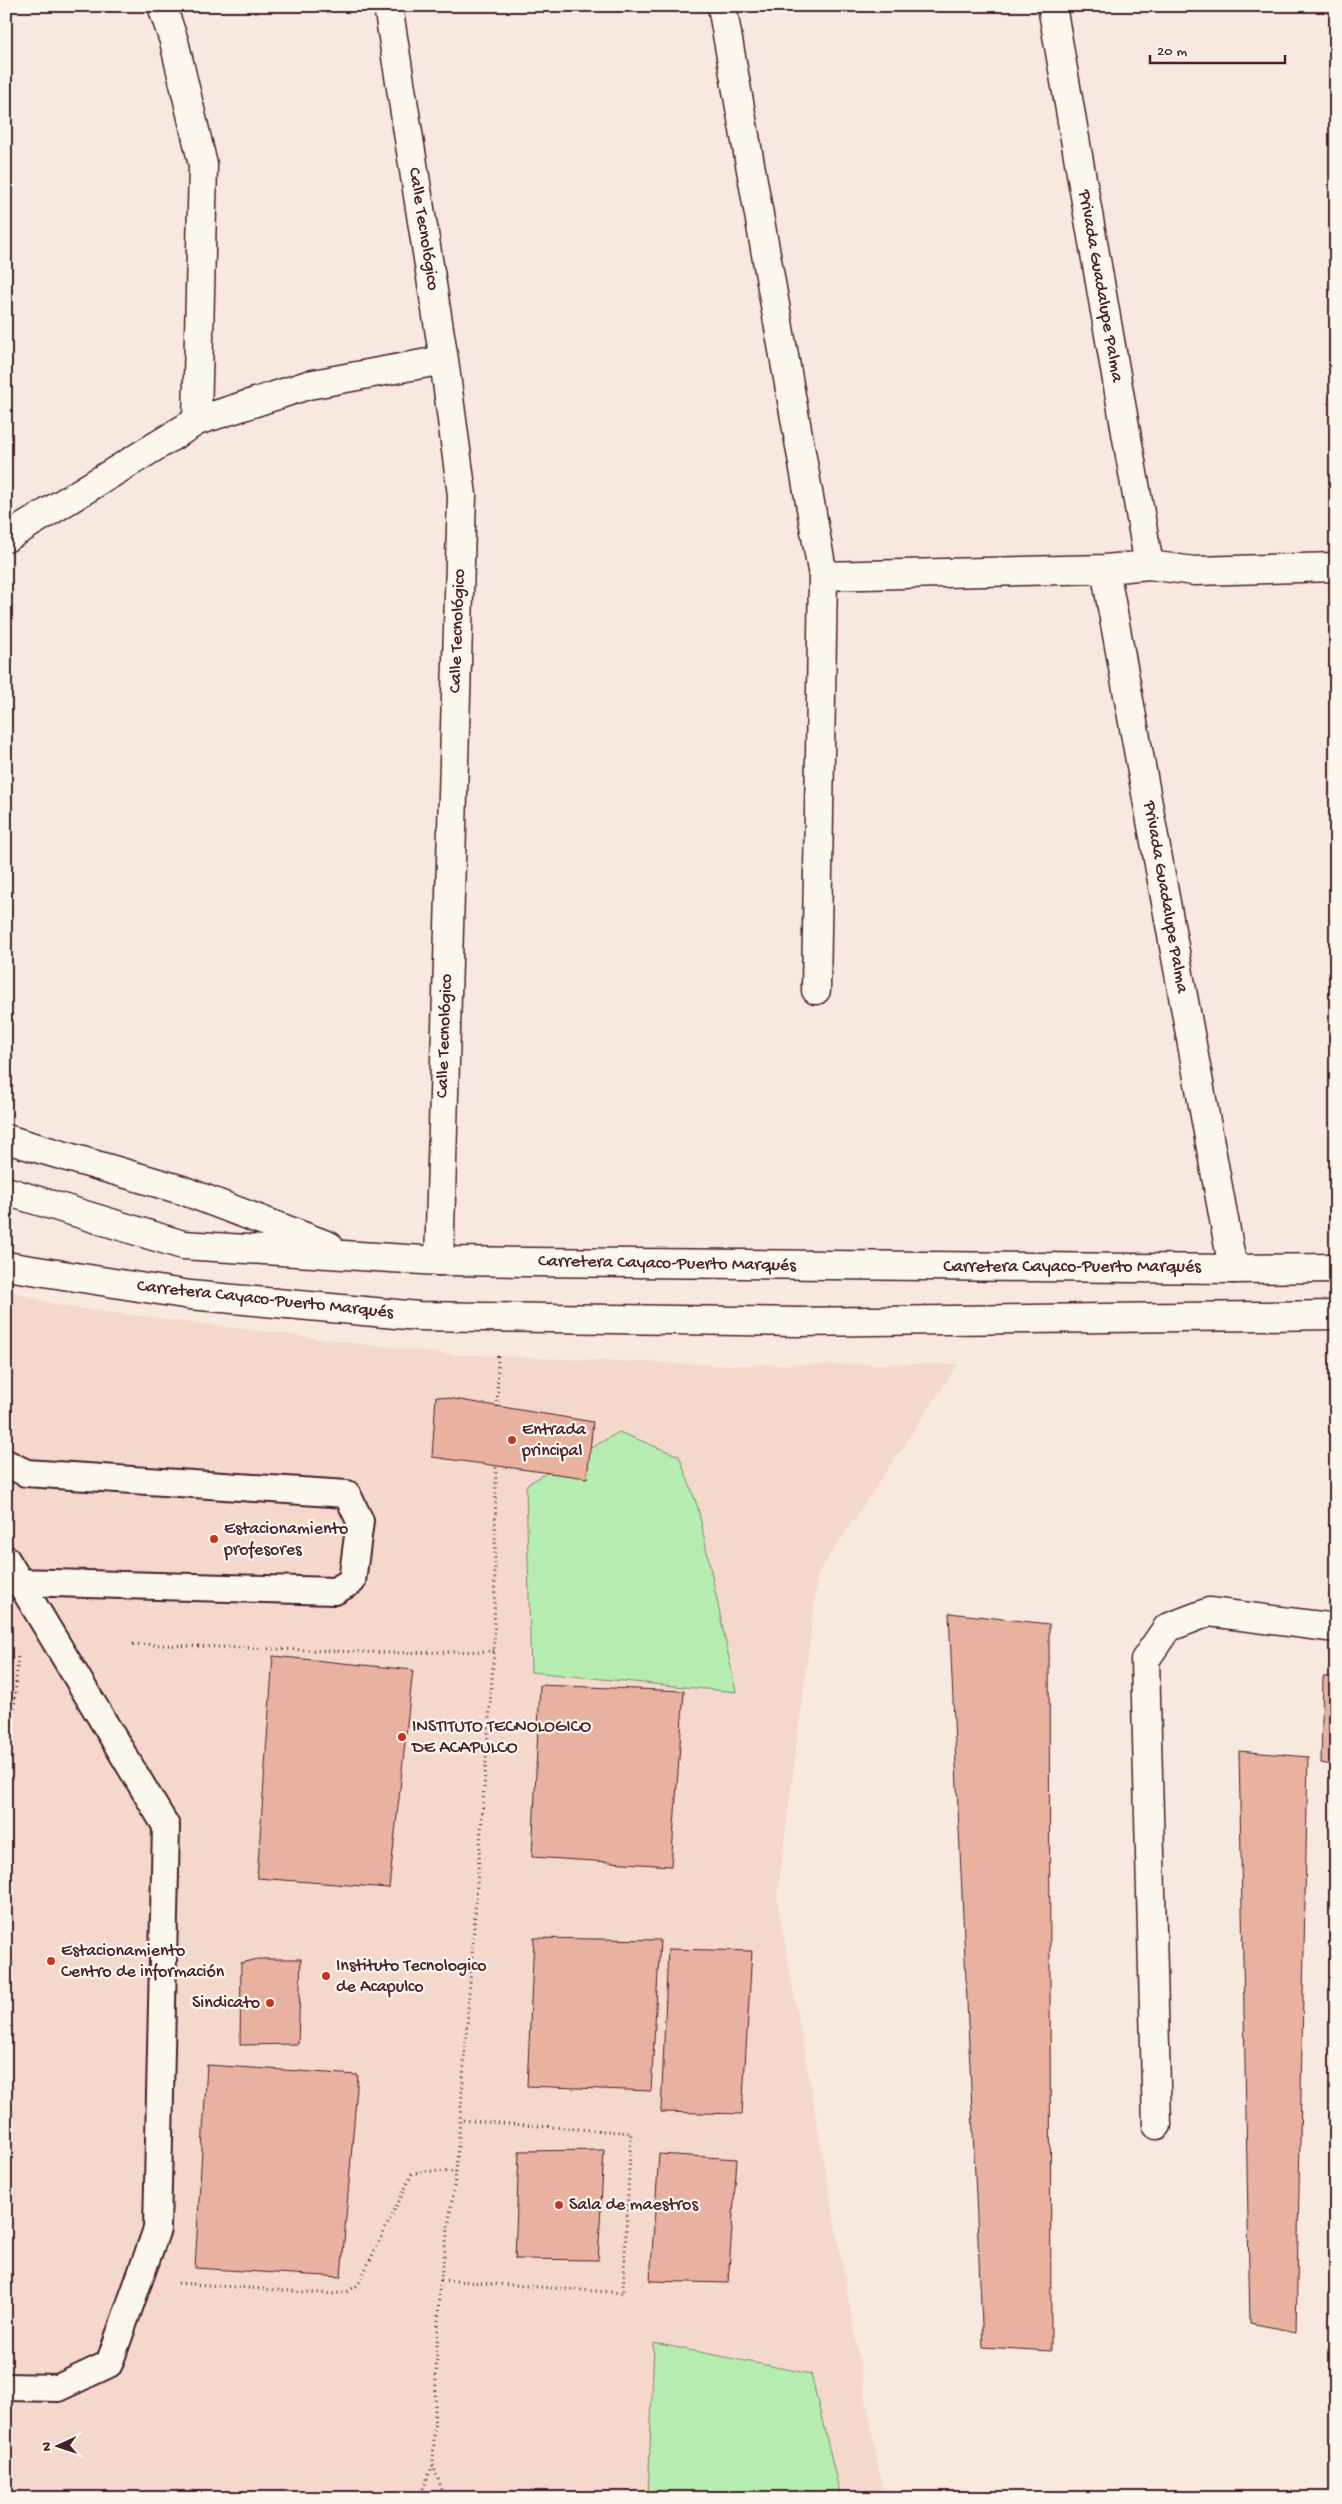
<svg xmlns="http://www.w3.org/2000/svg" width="1342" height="2504" viewBox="0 0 1342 2504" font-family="'Gochi Hand',sans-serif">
	<rect width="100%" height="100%" fill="#f7e9dd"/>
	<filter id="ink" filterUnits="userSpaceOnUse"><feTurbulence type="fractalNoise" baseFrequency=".02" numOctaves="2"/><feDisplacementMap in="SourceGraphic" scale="10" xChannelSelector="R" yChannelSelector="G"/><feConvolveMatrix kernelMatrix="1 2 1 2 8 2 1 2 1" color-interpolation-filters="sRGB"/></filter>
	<g filter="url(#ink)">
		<!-- built -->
		<path fill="#f3d8cb" d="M6 1290 61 1306 441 1354 715 1365 958 1364 818 1573 777 1900 884 2498H6Z"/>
		<!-- green -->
		<path fill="#b5edb0" stroke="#80866e" d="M619 1432 679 1456 698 1508 736 1692 531 1672 526 1485Z
			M654 2343 811 2374 841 2498H648Z"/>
		<!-- building -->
		<path fill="#e9b2a0" stroke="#4a1f2b" d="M436 1396 593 1422 587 1478 432 1457Z
			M949 1613 1049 1624 1051 2351 983 2347Z
			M273 1656 413 1670 389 1888 257 1878Z
			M1336 1676V1766L1321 1763 1323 1677Z
			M540 1685 684 1691 671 1866 532 1857Z
			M1239 1751 1308 1757 1296 2332 1250 2323Z
			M534 1938 660 1940 651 2091 527 2086Z
			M668 1949 752 1951 742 2114 661 2112Z
			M258 1959H301L298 2044 240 2045 241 1963Z
			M207 2065 358 2075 341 2277 195 2268Z
			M604 2150 598 2260 515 2259 519 2151Z
			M659 2154 737 2159 728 2283 650 2281Z"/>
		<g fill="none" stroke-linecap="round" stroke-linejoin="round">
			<defs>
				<path id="lane" d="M6 1463 26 1473 347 1494 360 1521 352 1581 335 1591 18 1582
					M6 1559 166 1826 157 2229 109 2364 58 2388 6 2387"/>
				<path id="street" d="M162 6 174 41 203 165 197 421
					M388 6 444 360 462 495 439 1261
					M722 6 823 576 816 990
					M1052 6 1149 565
					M6 538 197 421 308 385 444 360
					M1105 569 1233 1269
					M823 576 1105 569 1149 565 1194 571 1336 567
					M1157 2125 1145 1660 1167 1628 1209 1612 1336 1628"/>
				<path id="primary" d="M6 1139 182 1190 329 1246
					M6 1191 183 1245 439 1261 1233 1269 1336 1268
					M6 1266 190 1295 418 1316 797 1322 1336 1315"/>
			</defs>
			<!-- lane casing -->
			<use href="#lane" stroke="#4a1f2b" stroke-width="30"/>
			<!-- street casing -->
			<use href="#street" stroke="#4a1f2b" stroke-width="31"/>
			<!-- primary casing -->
			<use href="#primary" stroke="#4a1f2b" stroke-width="31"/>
			<!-- path -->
			<path stroke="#4a1f2b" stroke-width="3" stroke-dasharray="1 4" stroke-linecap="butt" d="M497 1407 498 1356
				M133 1644 393 1653 494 1651
				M6 1709 14 1710 18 1654
				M441 2280 623 2293 631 2133 460 2120
				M178 2283 335 2294 348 2291 358 2285 412 2174 424 2171 456 2172
				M433 2465 445 2498
				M419 2498 433 2465 439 2291 456 2172 460 2120 494 1651 496 1466"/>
			<!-- lane -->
			<use href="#lane" stroke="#fbf7ec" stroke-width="26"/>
			<!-- street -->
			<use href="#street" stroke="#fbf7ec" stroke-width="28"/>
			<!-- primary -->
			<use href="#primary" stroke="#fbf7ec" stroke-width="28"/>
		</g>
	</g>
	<!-- markers -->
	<g fill="#c8321e" stroke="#fbf7ec" stroke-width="2">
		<circle cx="512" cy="1440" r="5"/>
		<circle cx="214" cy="1539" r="5"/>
		<circle cx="402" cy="1737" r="5"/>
		<circle cx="51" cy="1961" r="5"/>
		<circle cx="326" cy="1976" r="5"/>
		<circle cx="270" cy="2003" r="5"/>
		<circle cx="559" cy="2205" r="5"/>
	</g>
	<g text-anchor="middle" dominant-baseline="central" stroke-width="4.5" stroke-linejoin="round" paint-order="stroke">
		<!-- street labels -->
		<g font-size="18" fill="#4a1f2b" stroke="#fbf7ec">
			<text transform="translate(423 229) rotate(81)">Calle Tecnológico</text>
			<text transform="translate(1100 286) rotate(80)">Privada Guadalupe Palma</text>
			<text transform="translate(458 631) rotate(-88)">Calle Tecnológico</text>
			<text transform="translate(1165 897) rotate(80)">Privada Guadalupe Palma</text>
			<text transform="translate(445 1036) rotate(-88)">Calle Tecnológico</text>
			<text transform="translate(667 1264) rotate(1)">Carretera Cayaco-Puerto Marqués</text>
			<text x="1072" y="1267">Carretera Cayaco-Puerto Marqués</text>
			<text transform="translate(265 1300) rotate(6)">Carretera Cayaco-Puerto Marqués</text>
		</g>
		<!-- poi labels -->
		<g font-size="18" fill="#4a1f2b" stroke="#fbf7ec" text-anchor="start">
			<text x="522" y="1430">Entrada<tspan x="522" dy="21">principal</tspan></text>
			<text x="224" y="1529">Estacionamiento<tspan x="224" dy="21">profesores</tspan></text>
			<text x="412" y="1727">INSTITUTO TECNOLOGICO<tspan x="412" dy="21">DE ACAPULCO</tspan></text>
			<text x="61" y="1951">Estacionamiento<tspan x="61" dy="21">Centro de información</tspan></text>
			<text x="336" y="1966">Instituto Tecnologico<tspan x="336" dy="21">de Acapulco</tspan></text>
			<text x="260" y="2003" text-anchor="end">Sindicato</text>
			<text x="569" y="2205">Sala de maestros</text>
		</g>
	</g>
	<!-- margin -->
	<rect width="1342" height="2504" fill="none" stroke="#fbf7ec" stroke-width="25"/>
	<rect x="12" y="12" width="1317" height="2479" fill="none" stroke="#4a1f2b" stroke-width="2" filter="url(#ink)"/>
	<!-- north arrow -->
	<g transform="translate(58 2446) rotate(267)" stroke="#fbf7ec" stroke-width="4" paint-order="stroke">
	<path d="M0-4L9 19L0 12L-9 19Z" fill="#4a1f2b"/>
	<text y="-8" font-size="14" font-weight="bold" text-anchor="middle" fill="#4a1f2b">N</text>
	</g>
	<!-- scale -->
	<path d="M1150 55v8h135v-8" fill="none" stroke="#4a1f2b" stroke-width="2.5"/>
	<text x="1157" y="55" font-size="15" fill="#4a1f2b" stroke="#fbf7ec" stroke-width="4" paint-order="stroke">20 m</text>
</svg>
